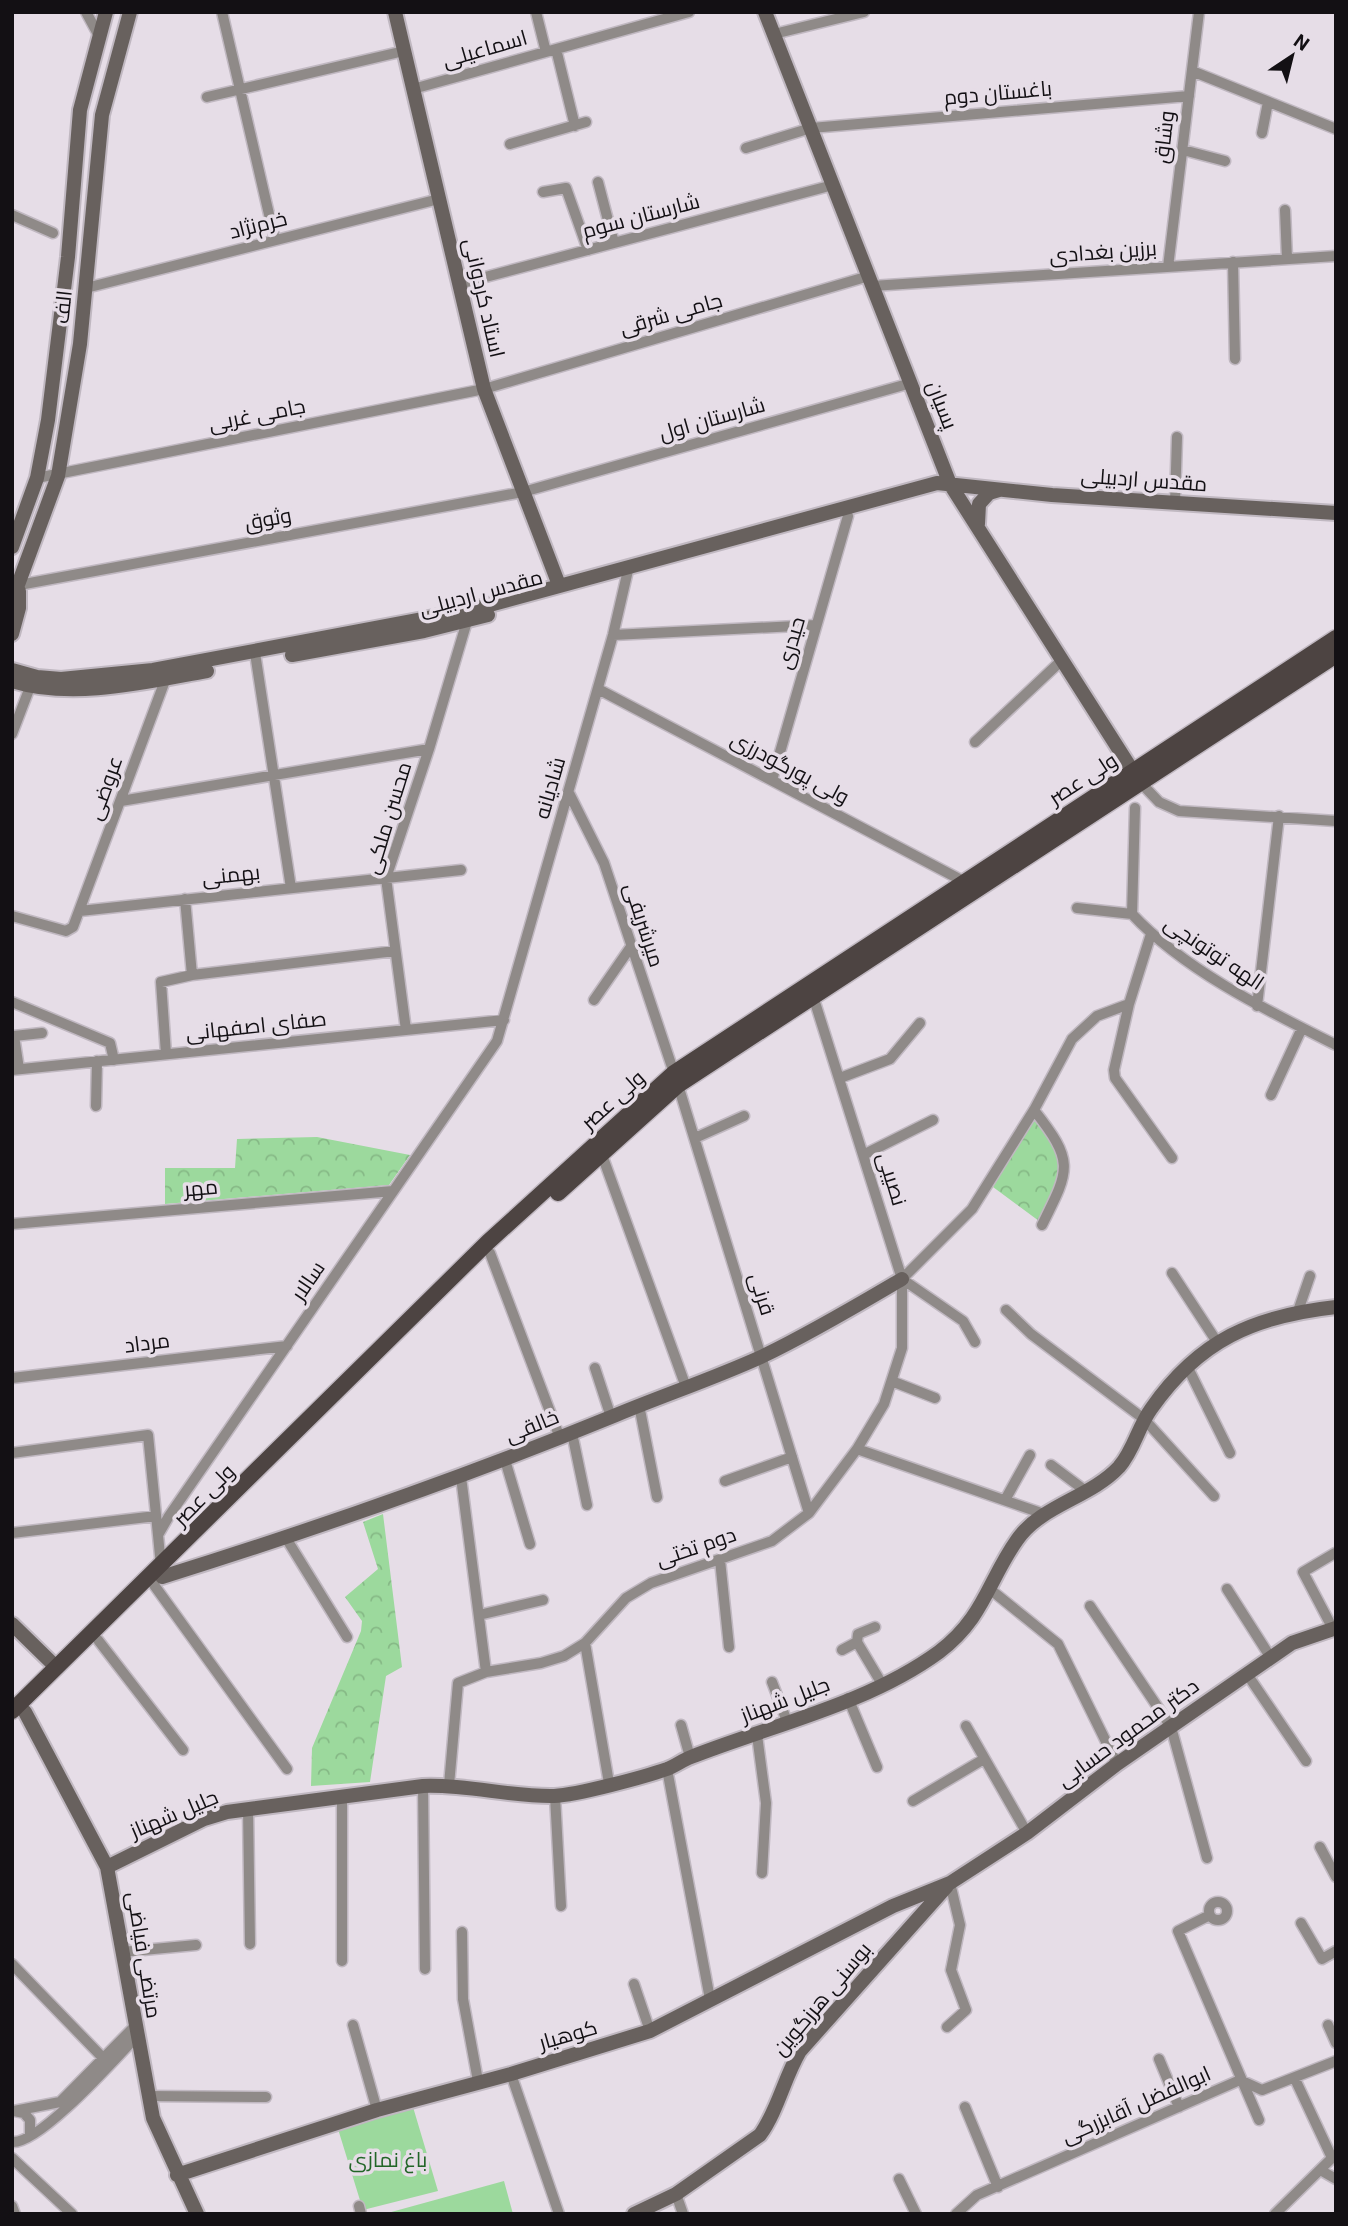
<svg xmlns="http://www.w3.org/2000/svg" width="1348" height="2226" viewBox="0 0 1348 2226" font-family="Roboto,Cairo,sans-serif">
	<defs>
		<pattern id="forest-crowns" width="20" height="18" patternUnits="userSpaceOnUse" patternTransform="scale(1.75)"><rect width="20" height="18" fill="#9cd99d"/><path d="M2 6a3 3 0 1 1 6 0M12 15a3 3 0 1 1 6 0" fill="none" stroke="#86b986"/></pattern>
	</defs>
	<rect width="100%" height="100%" fill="#e6dde7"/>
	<!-- forest -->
	<path fill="url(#forest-crowns)" d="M1034 1118C1072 1164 1063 1171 1039 1221L993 1187Z
		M317 1137 410 1155 389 1185 165 1204V1168H235L237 1139Z
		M383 1514 402 1667 386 1676 370 1782 311 1786 312 1748 361 1631 362 1621 345 1597 378 1569 363 1522Z"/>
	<!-- garden -->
	<path fill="#9cd99d" d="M413 2107 438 2191 363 2210 338 2129Z
		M504 2181 513 2214H384Z"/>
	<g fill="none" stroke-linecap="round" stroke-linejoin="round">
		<defs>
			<path id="street" d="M86 12 99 36
				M222 12 275 240
				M536 12 546 52
				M774 34 864 12
				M556 49 575 126
				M1192 71 1336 129
				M413 89 689 12
				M207 97 404 51
				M1262 133 1268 102
				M510 144 586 122
				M746 148 811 128 1189 96
				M1183 150 1225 161
				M598 182 614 243
				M543 192 566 188 588 250
				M1285 210 1287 259
				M12 215 53 233
				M1233 262 1235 359
				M1168 267 1199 12
				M459 284 833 185
				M872 286 1336 256
				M86 288 439 199
				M37 478 484 389 869 276
				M1175 503 1177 437
				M19 585 523 492 911 383
				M613 635 816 625
				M255 653 291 888
				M598 689 965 882
				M12 734 30 687
				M975 742 1062 660
				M772 780 848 516
				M1140 782 1159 802 1179 811 1336 821
				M569 793 604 863 674 1073
				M121 801 429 749
				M1135 808 1132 914C1184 970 1268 1011 1336 1045
				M185 899 192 975
				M1077 908 1132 914
				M80 911 461 870
				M12 916 66 931 73 927 166 678
				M1151 934 1129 1004 1114 1070 1115 1078 1172 1158
				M594 1000 630 948
				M12 1002 110 1043 114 1060
				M1257 1006 1279 816
				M406 1030 386 878 429 749 468 618
				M166 1054 161 982 192 975 395 951
				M19 1069 14 1036 42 1033
				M12 1070 504 1020
				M840 1078 890 1059 920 1023
				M678 1085 809 1513
				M1271 1095 1302 1028
				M96 1106 97 1061
				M1034 1110C1075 1162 1070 1169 1042 1225
				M695 1138 744 1116
				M865 1154 933 1120
				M602 1155 686 1387
				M12 1224 393 1191
				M490 1253 560 1438
				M1172 1273 1217 1342
				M902 1279 972 1209 1034 1110 1072 1039 1097 1016 1129 1004
				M902 1279 963 1321 975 1342
				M1006 1310 1031 1334 1144 1419 1214 1496
				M1298 1311 1310 1276
				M1187 1366 1230 1453
				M595 1368 611 1417
				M12 1378 287 1346
				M894 1382 935 1398
				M639 1405 657 1497
				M572 1433 587 1505
				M857 1449 1044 1514
				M12 1453 148 1435 158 1535
				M505 1460 530 1544
				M1051 1465 1087 1492
				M461 1477 486 1672
				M725 1481 792 1457
				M1005 1500 1030 1455
				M12 1533 156 1516
				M286 1538 347 1637
				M720 1560 729 1647
				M161 1566 158 1535 169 1516 497 1041 613 635 629 566
				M154 1585 287 1769
				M1227 1589 1271 1658
				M991 1590 1058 1644 1117 1764
				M1090 1606 1171 1727 1207 1858
				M479 1615 543 1600
				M1333 1629 1303 1572 1335 1553
				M98 1640 183 1750
				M857 1642 882 1684
				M585 1643 609 1783
				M842 1650 857 1642 858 1634 875 1627
				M1247 1674 1306 1761
				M772 1682 788 1724
				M848 1698 877 1767
				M681 1725 690 1757
				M966 1726 1027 1833
				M757 1735 766 1803 762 1873
				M667 1769 710 1999
				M449 1785 458 1683 486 1672 541 1663 564 1656 585 1643 626 1598 651 1583 772 1541 809 1513 857 1449 884 1404 902 1348V1279L813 996
				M423 1786 425 1969
				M342 1796V1961
				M555 1796 561 1906
				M913 1801 984 1759
				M248 1808 250 1944
				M1320 1847 1336 1877
				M1209 1911a9 9 0 1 1 18 0a9 9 0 1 1-18 0Z
				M1210 1915 1178 1931 1259 2120
				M1301 1923 1322 1959 1336 1951
				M462 1932 463 1999 478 2081
				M122 1952 196 1945
				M12 1964 104 2059
				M634 1984 650 2031
				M353 2025 377 2110
				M1328 2025 1336 2043
				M947 2027 966 2010 951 1970 960 1925 950 1883
				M1159 2059 1179 2107
				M511 2074 559 2214
				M148 2096 266 2097
				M965 2107 998 2187
				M14 2111 60 2102 134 2027
				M14 2111 24 2113 30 2120V2135
				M12 2142C39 2145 115 2059 136 2037
				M12 2158 72 2214
				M1322 2171 1336 2179
				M899 2179 916 2214
				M676 2194 683 2214
				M12 2206 15 2214
				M359 2206 361 2214
				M956 2214 977 2195 1240 2080 1262 2090 1336 2061
				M1275 2214 1332 2158 1295 2079"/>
			<path id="secondary" d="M395 12 484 389 559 585
				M765 12 950 484 1139 781
				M978 524 979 504 989 493 999 490
				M12 547 37 478 48 420 68 257 80 110 106 12
				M12 601 58 476 80 344 102 115 130 12
				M12 634 19 608V591
				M292 655 424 631 488 615
				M12 670 37 677 61 679 153 670 471 610 937 483 1052 495 1336 513
				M12 681C73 700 146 682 207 671
				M162 1577C316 1529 467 1476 616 1415 664 1395 715 1378 763 1356 811 1333 856 1306 902 1279
				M12 1624 56 1667
				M25 1712 107 1867 153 2118 197 2214
				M107 1867 204 1819 227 1812 423 1786C467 1784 510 1797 554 1796 577 1795 644 1777 667 1769 675 1766 683 1760 691 1757 772 1725 868 1704 939 1652 984 1618 988 1581 1017 1540 1041 1505 1090 1498 1119 1467 1134 1450 1138 1427 1151 1409 1199 1340 1254 1316 1336 1307
				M177 2175 377 2110 511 2074 650 2031 893 1906 950 1883 1027 1833 1117 1764 1292 1643 1336 1628
				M634 2214 676 2194 760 2135C778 2110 784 2078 800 2051L947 1886"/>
			<path id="primary" d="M558 1193 678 1085 1336 655
				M12 1711 488 1242 674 1073 1336 638"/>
		</defs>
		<!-- street casing -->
		<use href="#street" stroke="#c0b8c1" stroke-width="13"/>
		<!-- secondary casing -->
		<use href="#secondary" stroke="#c0b8c1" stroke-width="18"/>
		<!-- primary casing -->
		<use href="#primary" stroke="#c0b8c1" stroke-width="19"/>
		<!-- street -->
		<use href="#street" stroke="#8f8a88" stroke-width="10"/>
		<!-- secondary -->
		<use href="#secondary" stroke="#68615e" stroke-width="14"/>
		<!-- primary -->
		<use href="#primary" stroke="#4d4442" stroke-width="16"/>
	</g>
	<g text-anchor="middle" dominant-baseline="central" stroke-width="7" stroke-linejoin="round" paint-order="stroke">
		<!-- street labels -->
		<g font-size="21" fill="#131014" stroke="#e6dde7">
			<text transform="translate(485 49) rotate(-16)">اسماعیلی</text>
			<text transform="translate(998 93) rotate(-5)">باغستان دوم</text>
			<text transform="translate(1164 137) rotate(-83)">وشاق</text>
			<text transform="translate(641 216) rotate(-15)">شارستان سوم</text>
			<text transform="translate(258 225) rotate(-14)">خرم‌نژاد</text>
			<text transform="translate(1103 252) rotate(-4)">برزین بغدادی</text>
			<text transform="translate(484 298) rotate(77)">استاد کردوانی</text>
			<text transform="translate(63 307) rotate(-84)">الف</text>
			<text transform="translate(671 314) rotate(-16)">جامی شرقی</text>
			<text transform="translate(942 405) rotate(69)">پسیان</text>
			<text transform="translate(257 415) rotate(-11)">جامی غربی</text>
			<text transform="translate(712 419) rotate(-16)">شارستان اول</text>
			<text transform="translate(1144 480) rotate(4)">مقدس اردبیلی</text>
			<text transform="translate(268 519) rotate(-10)">وثوق</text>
			<text transform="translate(481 593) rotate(-15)">مقدس اردبیلی</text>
			<text transform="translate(791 643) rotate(-74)">حیدری</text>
			<text transform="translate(790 768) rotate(28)">ولی پورگودرزی</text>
			<text transform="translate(1083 779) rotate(-33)">ولی عصر</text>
			<text transform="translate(105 788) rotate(-70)">عروضی</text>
			<text transform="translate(550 788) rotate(-74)">شادیانه</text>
			<text transform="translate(388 818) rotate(-73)">محسن ملکی</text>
			<text transform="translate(231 875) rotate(-6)">بهمنی</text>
			<text transform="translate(644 925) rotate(72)">میرشریفی</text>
			<text transform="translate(1214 953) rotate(34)">الهه توتونچی</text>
			<text transform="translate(256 1026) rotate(-6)">صفای اصفهانی</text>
			<text transform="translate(613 1100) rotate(-42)">ولی عصر</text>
			<text transform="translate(892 1179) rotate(73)">نصیبی</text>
			<text transform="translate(201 1188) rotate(-5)">مهر</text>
			<text transform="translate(308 1281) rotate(-56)">سالار</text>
			<text transform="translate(762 1294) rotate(73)">قرنی</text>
			<text transform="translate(147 1343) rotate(-7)">مرداد</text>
			<text transform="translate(532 1426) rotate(-22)">خالقی</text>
			<text transform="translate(204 1495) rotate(-45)">ولی عصر</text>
			<text transform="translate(696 1547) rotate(-19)">دوم تختی</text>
			<text transform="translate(785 1700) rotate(-21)">جلیل شهناز</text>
			<text transform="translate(1128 1733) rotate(-36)">دکتر محمود حسابی</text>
			<text transform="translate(174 1814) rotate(-23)">جلیل شهناز</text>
			<text transform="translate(144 1955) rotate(81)">مرتضی فیاضی</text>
			<text transform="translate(822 1999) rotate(-50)">بوسنی هرزگوین</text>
			<text transform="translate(568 2035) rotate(-16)">کوهیار</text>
			<text transform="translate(1136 2105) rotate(-24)">ابوالفضل آقابزرگی</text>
		</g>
		<!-- park labels -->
		<g font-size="21" fill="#216527" stroke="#e6dde7">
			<text x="388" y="2160">باغ نمازی</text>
		</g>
	</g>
	<!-- border -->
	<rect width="1348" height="2226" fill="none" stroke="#131014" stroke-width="28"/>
	<!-- north arrow -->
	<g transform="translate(1292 56) rotate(35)" stroke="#e6dde7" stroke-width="5" paint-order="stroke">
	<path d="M0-5L12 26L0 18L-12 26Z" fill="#131014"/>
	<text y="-10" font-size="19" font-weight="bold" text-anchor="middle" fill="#131014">N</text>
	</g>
</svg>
